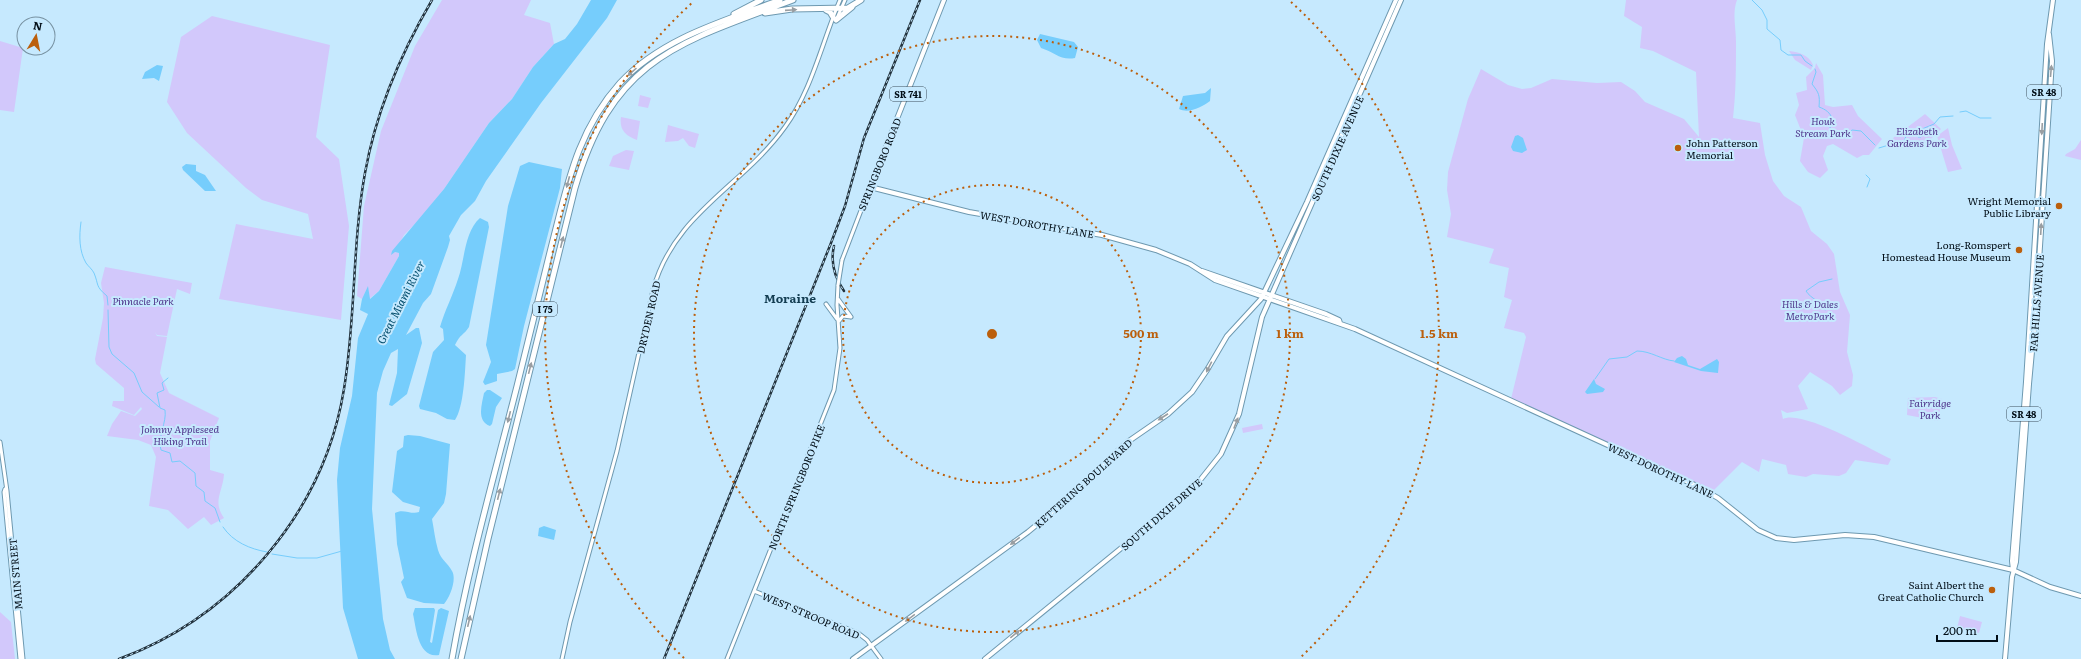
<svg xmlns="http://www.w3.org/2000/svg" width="2081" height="659" viewBox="0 0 2081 659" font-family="Literata,serif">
	<rect width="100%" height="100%" fill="#c6e9fe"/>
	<!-- green -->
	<path fill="#d2c8fb" d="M442 0H531L524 15 550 23 554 44 533 67 512 99 489 123 444 189 420 219 404 235 395 252 399 253V256L379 291 369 299 368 287 362 299 357 296 364 206 381 131 415 46Z
		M1626 0H1737C1732 13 1736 28 1736 42 1736 68 1736 92 1733 118L1760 123 1765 155 1773 181 1784 196 1801 207 1811 231 1827 244 1834 254 1840 292 1850 315 1847 352 1853 375 1852 386 1840 395 1832 386 1810 372 1798 386 1808 409 1787 413 1781 410 1783 419C1801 409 1872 450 1891 459L1888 465 1855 460 1846 473 1839 476 1813 474 1806 477 1788 474 1786 465 1762 459 1759 472 1742 462 1711 493 1511 399 1526 337 1524 333 1504 328 1512 300 1504 297 1509 268 1489 263 1494 249 1447 237 1451 214 1447 190 1448 172 1468 99 1481 69 1508 85 1522 89 1531 88 1552 79 1597 83 1621 82 1635 91 1645 102 1684 119 1699 137 1696 72 1653 51 1640 48 1642 27 1624 16Z
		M212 16 330 45 316 137 339 159 349 226 341 320 219 299 236 224 313 239 308 214 262 200 246 188 187 133 167 102 181 37Z
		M0 41 23 48 14 112 0 110Z
		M1789 51C1799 52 1809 55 1813 65L1811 70 1795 60Z
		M1816 63 1823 75 1825 105 1833 107 1852 105 1858 116 1882 139 1869 155H1863L1857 158 1833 144 1827 146 1823 156 1828 170 1820 178 1808 172 1800 161 1804 138 1795 115 1799 105 1796 93 1807 90 1806 77 1815 68Z
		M640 95 651 98 648 108 638 106Z
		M1925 114 1941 129C1926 144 1913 159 1892 141L1893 138Z
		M621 117 640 121 637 140C625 136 619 129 621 117Z
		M668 125 699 134 695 148 689 146 683 138 678 141 665 142Z
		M1948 128 1952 145 1962 169 1948 172 1937 136Z
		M2081 140V160L2065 156 2066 154 2075 149Z
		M626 150 634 151 629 170 609 166 613 156Z
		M105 267 192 283 190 294 177 289 167 336 157 335 155 332 157 336 167 337 160 373 169 393 219 418 210 441V470L224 474C223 492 212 501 224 518L211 525 204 517 188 529 168 510 149 506 156 457 151 445 138 440 107 436 112 424 121 411 135 416 142 409 141 407 134 415 112 406 113 401H124V388L96 364 95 359 103 318 104 303 101 283Z
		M1935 397 1942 399 1938 421 1907 415 1908 398Z
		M1262 424 1263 429 1243 433 1242 428Z
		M0 612 11 622 15 659H0Z
		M1960 616 1982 622 1979 633 1957 628Z"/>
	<!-- water -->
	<path fill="#76cdfc" d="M591 0H617L607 18 541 103 486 181 475 201 461 215 449 236 450 240 448 247 431 294 423 303 406 335 416 328H419L422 343 407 394 392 406 389 405 397 373 398 349 391 353 383 371 377 393 372 509 383 619 390 650 395 659H358L343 608 337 480 340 448 352 396 358 338 368 314 360 310 362 299 368 286 370 299 379 291 399 256V253L395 252 391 255 392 251 444 189 489 123 512 99 533 67 554 44 565 39 577 24Z
		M1040 34 1074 42 1078 47 1075 58C1061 61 1054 52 1041 48L1037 40Z
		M157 65 163 66 159 81 154 78 142 79 145 72Z
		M1211 88 1210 101C1202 107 1189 114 1179 109L1183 96 1205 93Z
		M1518 135 1523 138 1527 150 1522 153 1513 151 1511 147 1515 136Z
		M529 162 562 169 560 188 524 326 515 369 512 371 497 374V381L485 385 483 382 491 362 486 345 508 206 520 166Z
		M186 164 196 165V171L205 175 216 191H205L183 170 182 167Z
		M480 218 488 222 489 227 469 327C464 335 460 334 455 345L466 355C465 371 464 407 455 420L447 419 436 413 420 409 419 406 433 352 444 340 443 329 440 327C445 310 453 295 458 279 465 260 464 232 480 218Z
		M1682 356 1686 359 1688 365 1700 369 1717 359 1719 362 1718 373 1701 371 1674 362 1677 358Z
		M1594 379 1596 384 1605 389 1603 392 1587 394 1585 392Z
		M487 390H490L502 398 496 407 492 424 490 426C476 421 482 404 484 393Z
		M408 435 420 436 450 444 446 494 444 503 432 519C434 529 435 540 438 550 441 560 448 563 452 571 457 579 450 597 444 604L424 603 407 598 401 582 404 578 397 544 395 513C403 508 411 515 419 512L420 507 403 502 392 492 397 451 403 447 404 436Z
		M544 526 556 530 554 540 538 536 539 528Z
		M415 608H434L435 610 430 642 432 643 438 610 441 608 449 611 439 655C418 659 416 627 413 614Z"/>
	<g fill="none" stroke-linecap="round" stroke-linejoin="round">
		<!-- stream -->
		<path stroke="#76cdfc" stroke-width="1" d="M1752 0 1762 10 1767 20V29L1780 40 1781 50 1788 55H1801L1805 61 1812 66
			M1815 69 1816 72 1812 84C1819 93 1820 95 1819 107 1825 109 1831 113 1832 119L1828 124 1831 129C1839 132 1845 137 1852 130L1861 131 1875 145
			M1960 112 1966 111 1980 118H1991
			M1898 142 1904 141 1907 134 1912 136 1915 131 1918 137H1921L1922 129 1934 124 1940 117 1953 116
			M1879 148 1892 144
			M1866 175 1870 179 1867 187
			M81 222C79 236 79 251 86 263 88 266 92 269 94 273 99 285 95 286 107 296L108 305
			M108 310 109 347 112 354 134 373 142 392 159 407
			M1825 310C1821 301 1811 299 1806 291L1819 282 1832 279
			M168 378 162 383 164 390 157 393 160 408 165 410C167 422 157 438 161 450L170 453 172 462 180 461 195 473 196 486 204 492 205 501 215 508 220 522
			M1595 379 1609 359 1627 357 1637 351C1651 351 1662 360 1674 361
			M223 527C233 542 250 549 267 552
			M272 554 297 558H317L342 551"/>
		<defs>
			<path id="secondary" d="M837 18 845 0
				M842 260 870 187
				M838 299 851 317
				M826 304 837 319
				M839 321 843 316 851 317
				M0 442 7 491 23 659
				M5 489 4 492 20 659
				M754 591 858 633 867 640 881 659
				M562 659 570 622 617 451 653 290C674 213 742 187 785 127 812 90 822 42 840 0
				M727 659 834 390 840 348 837 305 838 285"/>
			<path id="primary" d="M944 0 870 187 969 212 1102 235 1156 250 1190 264 1215 280 1355 329 1697 486 1718 498 1758 530 1776 538 1794 540 1845 535 1874 537 2013 570 2050 587 2081 596
				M1202 271 1326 314 1339 320 1340 323
				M2013 570 2012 561 2026 382 2047 44 2053 0
				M853 659 1028 532 1068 499 1126 443 1168 414 1192 392 1207 370 1227 336 1261 299 1307 202 1396 0
				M985 659 1168 510 1197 484 1221 454 1239 414 1262 317 1401 0
				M2005 659 2012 577 2016 562 2029 384 2036 308 2052 61 2049 34"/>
			<path id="highway" d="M826 10 830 12 833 17
				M765 13 792 9 848 8 861 0
				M734 14 761 0
				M836 20 852 7
				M452 659C468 567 494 477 517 386 528 340 540 294 551 248 567 187 576 132 620 83 662 38 724 21 780 0
				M461 659 488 539 575 188C613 58 678 43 793 0"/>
		</defs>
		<!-- secondary casing -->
		<use href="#secondary" stroke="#6e99b0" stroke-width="5"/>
		<!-- primary casing -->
		<use href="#primary" stroke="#6e99b0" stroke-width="6"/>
		<!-- highway casing -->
		<use href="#highway" stroke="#6e99b0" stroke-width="7"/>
		<!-- secondary -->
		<use href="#secondary" stroke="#fff" stroke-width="3"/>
		<!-- primary -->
		<use href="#primary" stroke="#fff" stroke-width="4"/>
		<!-- highway -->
		<use href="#highway" stroke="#fff" stroke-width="5"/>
		<defs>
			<path id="rail" d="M834 246C830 263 835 278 844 291
				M119 659C235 616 324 512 344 389 356 317 352 244 365 173 376 111 401 53 432 0
				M664 659 831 243 845 206 864 138 920 0"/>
		</defs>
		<!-- rail casing -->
		<use href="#rail" stroke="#22323d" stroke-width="2.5"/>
		<!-- rail -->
		<use href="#rail" stroke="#c6e9fe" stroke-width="1" stroke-dasharray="3" stroke-linecap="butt"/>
		<defs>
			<path id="secondary-bridge" d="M838 285 842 260"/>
		</defs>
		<!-- secondary-bridge casing -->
		<use href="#secondary-bridge" stroke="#6e99b0" stroke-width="5" stroke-linecap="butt"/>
		<!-- secondary-bridge -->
		<use href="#secondary-bridge" stroke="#fff" stroke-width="3"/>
	</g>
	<!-- one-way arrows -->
	<defs><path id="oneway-solid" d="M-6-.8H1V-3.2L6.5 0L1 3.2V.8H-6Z"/></defs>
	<g fill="#999ea2">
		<use href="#oneway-solid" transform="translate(791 10) rotate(-4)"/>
		<use href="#oneway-solid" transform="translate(2051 71) rotate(-85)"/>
		<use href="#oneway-solid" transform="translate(632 72) rotate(138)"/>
		<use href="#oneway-solid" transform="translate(2042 129) rotate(93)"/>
		<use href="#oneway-solid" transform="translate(568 182) rotate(105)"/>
		<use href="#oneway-solid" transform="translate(2041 229) rotate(-87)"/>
		<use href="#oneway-solid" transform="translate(562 242) rotate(-76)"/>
		<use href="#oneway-solid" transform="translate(1209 367) rotate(117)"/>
		<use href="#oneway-solid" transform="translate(530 368) rotate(-76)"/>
		<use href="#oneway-solid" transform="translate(509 417) rotate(104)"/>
		<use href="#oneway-solid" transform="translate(1163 417) rotate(147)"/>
		<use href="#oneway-solid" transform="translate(1236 423) rotate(-69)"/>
		<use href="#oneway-solid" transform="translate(499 494) rotate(-76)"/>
		<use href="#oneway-solid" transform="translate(1015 541) rotate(143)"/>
		<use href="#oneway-solid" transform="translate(910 618) rotate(144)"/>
		<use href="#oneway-solid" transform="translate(469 621) rotate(-77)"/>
		<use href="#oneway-solid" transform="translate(1015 634) rotate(-39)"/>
	</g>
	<!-- distance rings -->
	<g fill="none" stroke="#bb5f0c" stroke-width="2" stroke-dasharray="2 4">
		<circle cx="992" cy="334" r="149"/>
		<circle cx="992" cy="334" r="298"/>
		<path d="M684 658A447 447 0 0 1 693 2M1291 2A447 447 0 0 1 1300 658"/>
	</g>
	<!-- markers -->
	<g fill="#bb5f0c" stroke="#c6e9fe" stroke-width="1.5">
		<circle cx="1678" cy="148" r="4"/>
		<circle cx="2059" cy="206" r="4"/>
		<circle cx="2019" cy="250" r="4"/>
		<circle cx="1992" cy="590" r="4"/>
	</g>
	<g text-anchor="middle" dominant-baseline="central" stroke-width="4" stroke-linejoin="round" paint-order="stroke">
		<!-- shield labels -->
		<g fill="#c6e9fe" stroke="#3c4f5c" stroke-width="1">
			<rect x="2027" y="85" width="34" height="14" rx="3"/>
			<rect x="890" y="87" width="36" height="14" rx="3"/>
			<rect x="533" y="302" width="24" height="14" rx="3"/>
			<rect x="2007" y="407" width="34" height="14" rx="3"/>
		</g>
		<g font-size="9" font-weight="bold" fill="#010d16">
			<text x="2044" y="92">SR 48</text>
			<text x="908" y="94">SR 741</text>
			<text x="545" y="309">I 75</text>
			<text x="2024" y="414">SR 48</text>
		</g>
		<!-- park labels -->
		<g font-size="10" font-style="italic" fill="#4f358b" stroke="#c6e9fe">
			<text x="1823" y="120">Houk<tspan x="1823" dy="12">Stream Park</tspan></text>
			<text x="1917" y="130">Elizabeth<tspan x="1917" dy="12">Gardens Park</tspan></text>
			<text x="143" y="300">Pinnacle Park</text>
			<text x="1810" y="303">Hills &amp; Dales<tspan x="1810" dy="12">MetroPark</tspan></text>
			<text x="1930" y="402">Fairridge<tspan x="1930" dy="12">Park</tspan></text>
			<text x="180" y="428">Johnny Appleseed<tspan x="180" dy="12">Hiking Trail</tspan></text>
		</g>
		<!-- poi labels -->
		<g font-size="10" fill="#010d16" stroke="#c6e9fe" text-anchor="end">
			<text x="1686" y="142" text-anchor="start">John Patterson<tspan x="1686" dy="12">Memorial</tspan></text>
			<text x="2051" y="200">Wright Memorial<tspan x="2051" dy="12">Public Library</tspan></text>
			<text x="2011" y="244">Long-Romspert<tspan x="2011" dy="12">Homestead House Museum</tspan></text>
			<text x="1984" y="584">Saint Albert the<tspan x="1984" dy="12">Great Catholic Church</tspan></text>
		</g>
		<!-- street labels -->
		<g font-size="10" fill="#010d16" stroke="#c6e9fe">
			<text transform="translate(1337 148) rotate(-66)">SOUTH DIXIE AVENUE</text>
			<text transform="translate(879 164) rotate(-68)">SPRINGBORO ROAD</text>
			<text transform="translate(1037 224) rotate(10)">WEST DOROTHY LANE</text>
			<text transform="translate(2036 303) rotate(-86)">FAR HILLS AVENUE</text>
			<text transform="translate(648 317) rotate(-77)">DRYDEN ROAD</text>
			<text transform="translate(1661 470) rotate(25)">WEST DOROTHY LANE</text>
			<text transform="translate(1083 483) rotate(-42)">KETTERING BOULEVARD</text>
			<text transform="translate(796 487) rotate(-68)">NORTH SPRINGBORO PIKE</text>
			<text transform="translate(1161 514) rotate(-41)">SOUTH DIXIE DRIVE</text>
			<text transform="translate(15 574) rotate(-95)">MAIN STREET</text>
			<text transform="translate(811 615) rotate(23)">WEST STROOP ROAD</text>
		</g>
		<!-- water labels -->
		<g font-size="11" font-style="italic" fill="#004c6b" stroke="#c6e9fe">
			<text transform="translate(400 302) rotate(-63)">Great Miami River</text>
		</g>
		<!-- quarter labels -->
		<g font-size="12" font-weight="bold" fill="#133d52" stroke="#c6e9fe">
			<text x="790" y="298">Moraine</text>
		</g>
	</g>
	<circle cx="992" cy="334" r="6" fill="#bb5f0c" stroke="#c6e9fe" stroke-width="2"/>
	<g font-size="12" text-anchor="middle" font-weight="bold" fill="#bb5f0c" stroke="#c6e9fe" stroke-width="4" stroke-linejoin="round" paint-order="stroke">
		<text x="1141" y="338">500 m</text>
		<text x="1290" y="338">1 km</text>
		<text x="1439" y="338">1.5 km</text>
	</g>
	<!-- north arrow -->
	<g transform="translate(36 36) rotate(10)"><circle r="19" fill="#c6e9fe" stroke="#7791a1"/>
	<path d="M0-3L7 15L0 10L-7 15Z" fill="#bb5f0c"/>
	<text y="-6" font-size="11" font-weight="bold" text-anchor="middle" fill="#010d16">N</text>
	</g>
	<!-- scale -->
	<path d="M1937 635v6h60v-6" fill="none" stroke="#010d16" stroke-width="2"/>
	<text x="1943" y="635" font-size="12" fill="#010d16" stroke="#c6e9fe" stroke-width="3" paint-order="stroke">200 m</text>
</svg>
